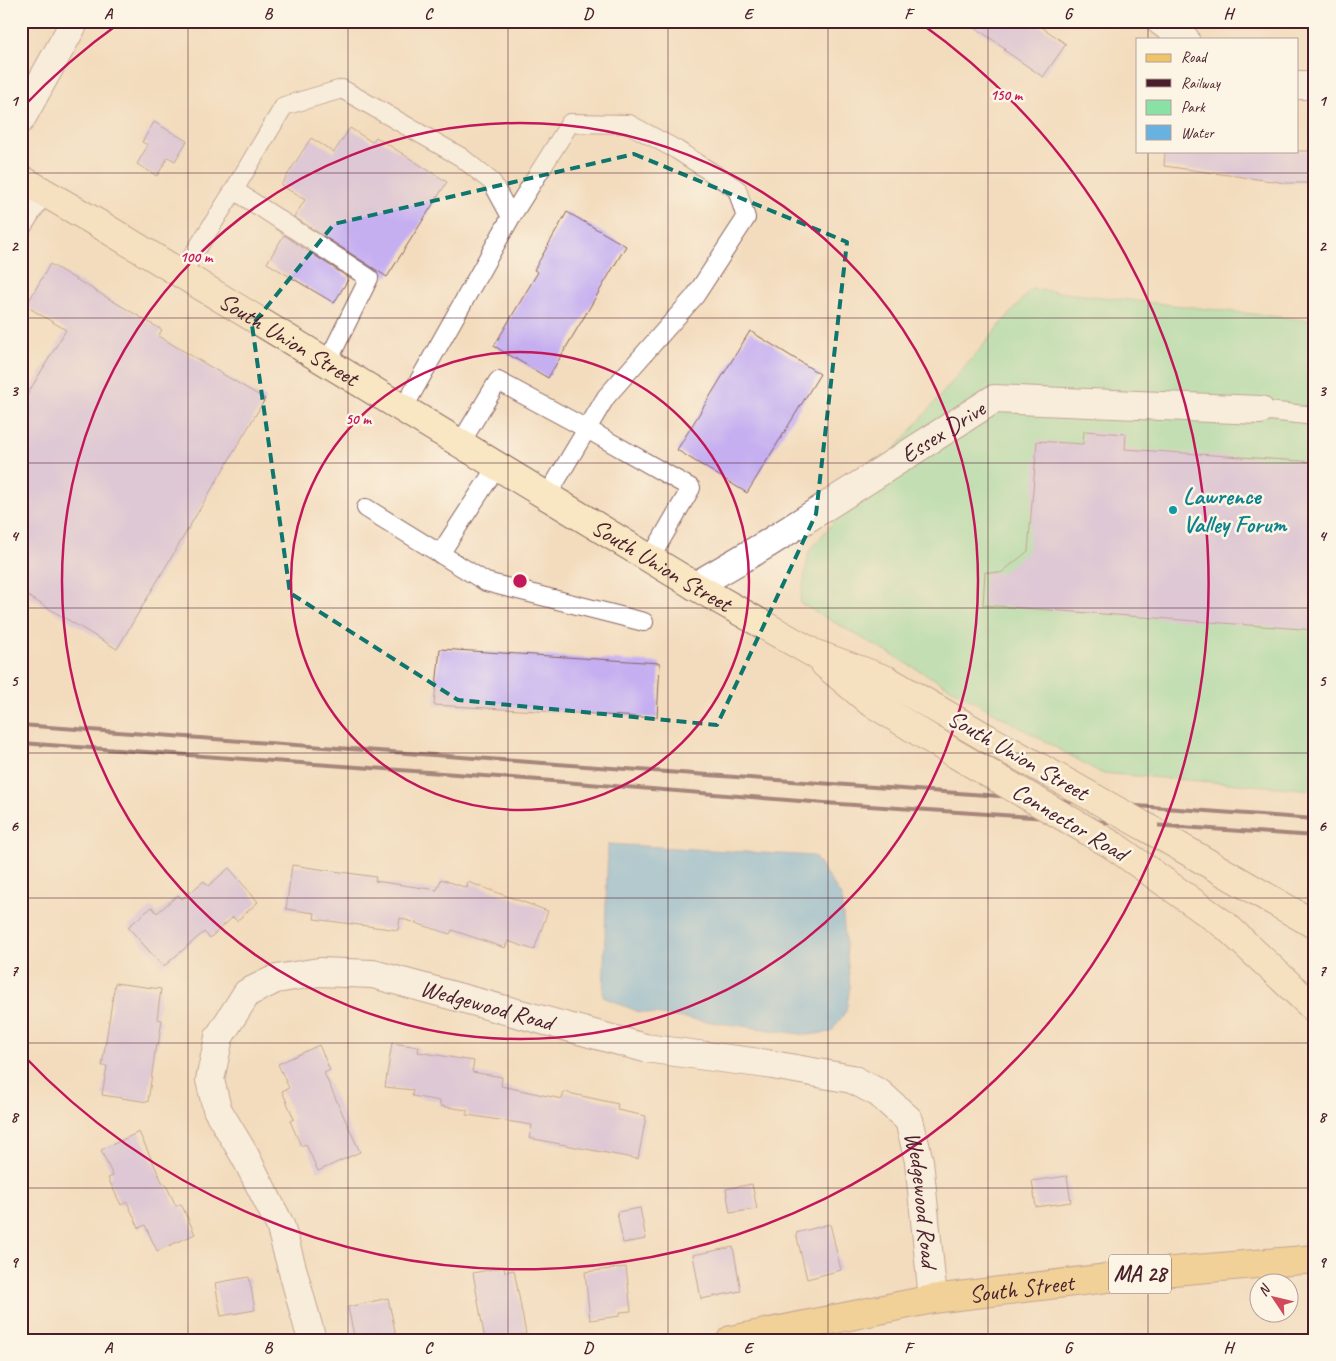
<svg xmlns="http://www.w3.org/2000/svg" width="1336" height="1361" viewBox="0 0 1336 1361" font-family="Caveat,sans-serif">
	<rect width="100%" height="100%" fill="#fcf5e5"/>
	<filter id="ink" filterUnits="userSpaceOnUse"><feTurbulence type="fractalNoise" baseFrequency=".02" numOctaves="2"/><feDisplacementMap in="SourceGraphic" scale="10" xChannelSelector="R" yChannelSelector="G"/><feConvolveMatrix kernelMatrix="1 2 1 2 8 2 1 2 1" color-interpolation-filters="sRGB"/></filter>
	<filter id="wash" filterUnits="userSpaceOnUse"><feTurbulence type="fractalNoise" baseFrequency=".0096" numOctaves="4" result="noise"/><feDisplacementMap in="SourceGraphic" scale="20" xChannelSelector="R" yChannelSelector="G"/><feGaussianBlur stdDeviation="1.12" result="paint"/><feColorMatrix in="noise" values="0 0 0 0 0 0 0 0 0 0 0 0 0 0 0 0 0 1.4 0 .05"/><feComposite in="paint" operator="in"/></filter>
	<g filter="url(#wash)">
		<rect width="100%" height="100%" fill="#f3dcbe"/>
		<!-- green -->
		<path fill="#89e1a5" stroke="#6a8068" d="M1031 289 1315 321V790L1101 773 800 603 809 551Z"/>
		<!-- water -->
		<path fill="#68b2e1" stroke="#596886" d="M608 844 814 856 841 896 850 986 846 1011 831 1032 807 1035 639 1012 603 997Z"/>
		<g id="blocks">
			<!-- building -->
			<path fill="#c5aff1" d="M965 21H1033L1066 44 1043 77 1004 50 1005 48Z
				M154 122 187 141 175 161 168 157 157 176 137 164 148 145 142 142Z
				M350 128 372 142 376 137 447 182 387 277 294 217 305 200 281 185 311 138 334 152Z
				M1165 151H1315V183H1286L1164 166Z
				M567 212 626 246 548 378 494 346 538 272 534 270Z
				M284 235 349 278 334 303 267 263Z
				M50 264 162 330 158 336 265 399 117 649 21 592V405L66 330 26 306Z
				M750 331 820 374 747 493 677 450Z
				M1084 431 1126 434 1125 449 1315 462V630L983 605 985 572 1001 573 1028 551 1037 441 1083 444Z
				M440 649 660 663 657 718 434 705Z
				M292 865 376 877 375 881 437 890 441 879 467 888 468 882 548 911 534 950 508 941 505 948 452 930 450 934 400 918 398 930 314 919 315 913 286 909Z
				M229 868 258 902 237 921 233 917 210 938 204 932 163 967 128 927 152 907 157 913 178 895 182 899 204 881 208 886Z
				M115 983 161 989 157 1019 162 1020 158 1046 156 1045 148 1102 102 1095 107 1066H102Z
				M392 1043 419 1047 418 1052 474 1061 472 1072 502 1077 501 1086 562 1099 564 1092 618 1104 617 1110 646 1116 638 1159 529 1138 532 1125 467 1115V1110L440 1106V1101L412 1096 413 1090 385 1087Z
				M319 1045 330 1070 324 1073 360 1152 318 1171 306 1144 301 1146 290 1121 294 1119 282 1091 289 1088 278 1064Z
				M139 1132 163 1184 165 1183 176 1206 181 1204 195 1234 157 1251 145 1225 139 1228 127 1202 121 1205 108 1178 113 1176 101 1150Z
				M1067 1176 1071 1202 1036 1207 1032 1181Z
				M752 1184 757 1209 730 1213 726 1189Z
				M640 1208 646 1239 623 1243 617 1212Z
				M830 1224 841 1270 807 1279 796 1233Z
				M733 1247 741 1291 701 1299 693 1255Z
				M504 1267 505 1272 514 1270 526 1334 485 1340 473 1273Z
				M626 1267 631 1311 620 1312V1316L590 1320 585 1272Z
				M249 1277 255 1310 221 1316 215 1283Z
				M388 1298 397 1340H355L348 1307Z"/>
		</g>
	</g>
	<g filter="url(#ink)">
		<use href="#blocks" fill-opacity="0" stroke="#85615e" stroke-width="1"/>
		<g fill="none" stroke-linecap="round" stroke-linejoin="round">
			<defs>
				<path id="service" d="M234 190 369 278 327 363
					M511 217 570 123 629 124 677 150 737 189 746 218 695 296 606 397 547 496
					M21 229 44 193
					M181 274 234 190 284 106 342 89 461 157 492 182 511 217 403 409
					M1260 410 1315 416
					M460 444 498 381 587 429 691 488 650 559
					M366 508 486 582 644 622
					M440 554 497 466"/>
				<g id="minor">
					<path d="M1160 21 1185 39"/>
					<path d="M1297 85H1315"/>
					<path d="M21 119 75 21"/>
					<path id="s1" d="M695 586 767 544 994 399 1260 410"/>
					<path id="s2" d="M312 1340 280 1225 245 1156 217 1109 210 1080 219 1037 247 993 276 979 319 972 373 974 645 1048 767 1064 852 1079 879 1093 909 1120 919 1161 933 1299"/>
				</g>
				<g id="secondary">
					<path id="s3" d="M21 179 104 227 695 586 813 653 887 680 985 737"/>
					<path d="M825 664 869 701 952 752"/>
					<path d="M1144 826 1315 925"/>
					<path d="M1114 846 1226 926 1315 1009"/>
				</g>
				<g id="primary">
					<path id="s4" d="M731 1340 933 1299 1149 1273 1315 1259"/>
				</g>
			</defs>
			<!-- service casing -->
			<use href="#service" stroke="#85615e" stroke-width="20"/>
			<!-- minor casing -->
			<use href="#minor" stroke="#85615e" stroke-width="30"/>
			<!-- secondary casing -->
			<use href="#secondary" stroke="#85615e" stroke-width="30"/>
			<!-- primary casing -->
			<use href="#primary" stroke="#85615e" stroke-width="30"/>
			<!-- service -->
			<use href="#service" stroke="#fff" stroke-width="18"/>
			<!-- minor -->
			<use href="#minor" stroke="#fff" stroke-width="28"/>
			<!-- secondary -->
			<use href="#secondary" stroke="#f9e7c3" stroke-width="28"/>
			<!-- primary -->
			<use href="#primary" stroke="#efc469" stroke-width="28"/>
			<!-- rail -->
			<path stroke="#4a1f2b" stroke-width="4" d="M21 725 1315 819
				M21 743 539 780 825 803 1315 836"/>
			<defs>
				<path id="secondary-bridge" d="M985 737 1144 826
					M952 752 1114 846"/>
			</defs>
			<!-- secondary-bridge casing -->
			<use href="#secondary-bridge" stroke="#85615e" stroke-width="30" stroke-linecap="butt"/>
			<!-- secondary-bridge -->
			<use href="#secondary-bridge" stroke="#f9e7c3" stroke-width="28"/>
		</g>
	</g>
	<!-- marked area -->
	<path d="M0 0H1336V1361H0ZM634 154 847 242 816 514 717 725 458 700 290 593 252 325 334 224Z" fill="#f3dcbe" fill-opacity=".55" fill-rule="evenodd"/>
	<path fill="none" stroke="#0f766e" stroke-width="4" stroke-dasharray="10 6" stroke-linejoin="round" d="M634 154 847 242 816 514 717 725 458 700 290 593 252 325 334 224Z"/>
	<!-- grid -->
	<path fill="none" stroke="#4a1f2b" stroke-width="1" stroke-opacity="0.55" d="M188 21V1340M348 21V1340M508 21V1340M668 21V1340M828 21V1340M988 21V1340M1148 21V39M1148 151V1340M21 173H1315M21 318H1315M21 463H1315M21 608H1315M21 753H1315M21 898H1315M21 1043H1315M21 1188H1315"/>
	<!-- distance rings -->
	<g fill="none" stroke="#c2185b" stroke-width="2.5">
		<circle cx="520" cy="581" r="229"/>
		<circle cx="520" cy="581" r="458"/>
		<path d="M22 108A687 687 0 0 1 121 22M919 22A687 687 0 1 1 22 1054"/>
	</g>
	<!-- markers -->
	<circle fill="#0f9aa8" stroke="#fcf5e5" stroke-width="2" cx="1173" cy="510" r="5"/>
	<g text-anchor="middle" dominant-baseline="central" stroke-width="5" stroke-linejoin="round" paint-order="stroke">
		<!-- shield labels -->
		<rect fill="#fcf5e5" stroke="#7f5f63" stroke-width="1" x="1109" y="1254.5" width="62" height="39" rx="4"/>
		<g font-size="22" font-weight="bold" fill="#4a1f2b">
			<text x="1140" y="1274">MA 28</text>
		</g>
		<!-- street labels -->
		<g font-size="24" fill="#4a1f2b" stroke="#fcf5e5">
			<text stroke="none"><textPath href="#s3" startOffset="312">South Union Street</textPath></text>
			<text stroke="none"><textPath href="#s1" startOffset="292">Essex Drive</textPath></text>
			<text stroke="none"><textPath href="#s3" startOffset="748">South Union Street</textPath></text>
			<text transform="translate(1018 755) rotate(30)">South Union Street</text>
			<text transform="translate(1070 822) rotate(31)">Connector Road</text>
			<text stroke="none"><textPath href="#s2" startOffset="625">Wedgewood Road</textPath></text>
			<text stroke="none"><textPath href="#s2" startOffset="1150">Wedgewood Road</textPath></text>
			<text stroke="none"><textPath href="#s4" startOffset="295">South Street</textPath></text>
		</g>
		<!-- culture labels -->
		<g font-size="24" font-weight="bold" fill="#0d838f" stroke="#fcf5e5" text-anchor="start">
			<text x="1183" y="496">Lawrence<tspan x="1183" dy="28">Valley Forum</tspan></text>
		</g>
	</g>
	<circle cx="520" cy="581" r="8" fill="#c2185b" stroke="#fcf5e5" stroke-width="2.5"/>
	<g font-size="15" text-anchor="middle" font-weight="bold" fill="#c2185b" stroke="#fcf5e5" stroke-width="5" stroke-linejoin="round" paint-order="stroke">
		<text x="1006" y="100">150 m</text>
		<text x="196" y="262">100 m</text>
		<text x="358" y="424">50 m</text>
	</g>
	<!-- margin -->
	<rect width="1336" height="1361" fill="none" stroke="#fcf5e5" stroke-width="55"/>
	<!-- legend -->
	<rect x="1136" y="38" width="162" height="115" fill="#fcf5e5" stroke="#b59f9b"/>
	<rect x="1146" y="54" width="25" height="8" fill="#efc469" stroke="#b59f9b"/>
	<text x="1181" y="62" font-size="15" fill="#4a1f2b">Road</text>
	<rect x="1146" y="79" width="25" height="8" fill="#4a1f2b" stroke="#b59f9b"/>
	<text x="1181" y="88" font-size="15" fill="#4a1f2b">Railway</text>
	<rect x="1146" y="100" width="25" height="15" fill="#89e1a5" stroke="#b59f9b"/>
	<text x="1181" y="112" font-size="15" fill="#4a1f2b">Park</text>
	<rect x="1146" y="125" width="25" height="15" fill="#68b2e1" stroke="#b59f9b"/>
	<text x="1181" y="138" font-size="15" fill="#4a1f2b">Water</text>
	<!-- north arrow -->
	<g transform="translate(1274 1298) rotate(305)"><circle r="24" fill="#fcf5e5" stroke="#b59f9b"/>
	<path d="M0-4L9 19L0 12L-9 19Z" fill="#d1495b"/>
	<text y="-8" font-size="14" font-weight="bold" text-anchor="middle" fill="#4a1f2b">N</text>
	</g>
	<rect x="28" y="28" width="1280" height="1306" fill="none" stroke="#4a1f2b" stroke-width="2"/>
	<g font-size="16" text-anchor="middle" font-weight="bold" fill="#4a1f2b">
		<text x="108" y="19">A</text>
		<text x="268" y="19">B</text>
		<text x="428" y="19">C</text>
		<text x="588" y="19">D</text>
		<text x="748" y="19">E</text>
		<text x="908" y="19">F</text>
		<text x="1068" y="19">G</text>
		<text x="1228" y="19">H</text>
		<text x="14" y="106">1</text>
		<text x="1322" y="106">1</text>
		<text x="14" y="251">2</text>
		<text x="1322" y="251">2</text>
		<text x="14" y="396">3</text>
		<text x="1322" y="396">3</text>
		<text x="14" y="541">4</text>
		<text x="1322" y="541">4</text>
		<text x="14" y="686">5</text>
		<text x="1322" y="686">5</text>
		<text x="14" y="831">6</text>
		<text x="1322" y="831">6</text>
		<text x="14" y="976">7</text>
		<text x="1322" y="976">7</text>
		<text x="14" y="1122">8</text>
		<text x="1322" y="1122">8</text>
		<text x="14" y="1267">9</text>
		<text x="1322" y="1267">9</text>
		<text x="108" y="1353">A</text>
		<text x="268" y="1353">B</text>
		<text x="428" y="1353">C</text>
		<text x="588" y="1353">D</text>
		<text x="748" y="1353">E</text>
		<text x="908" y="1353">F</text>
		<text x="1068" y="1353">G</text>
		<text x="1228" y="1353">H</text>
	</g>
</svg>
